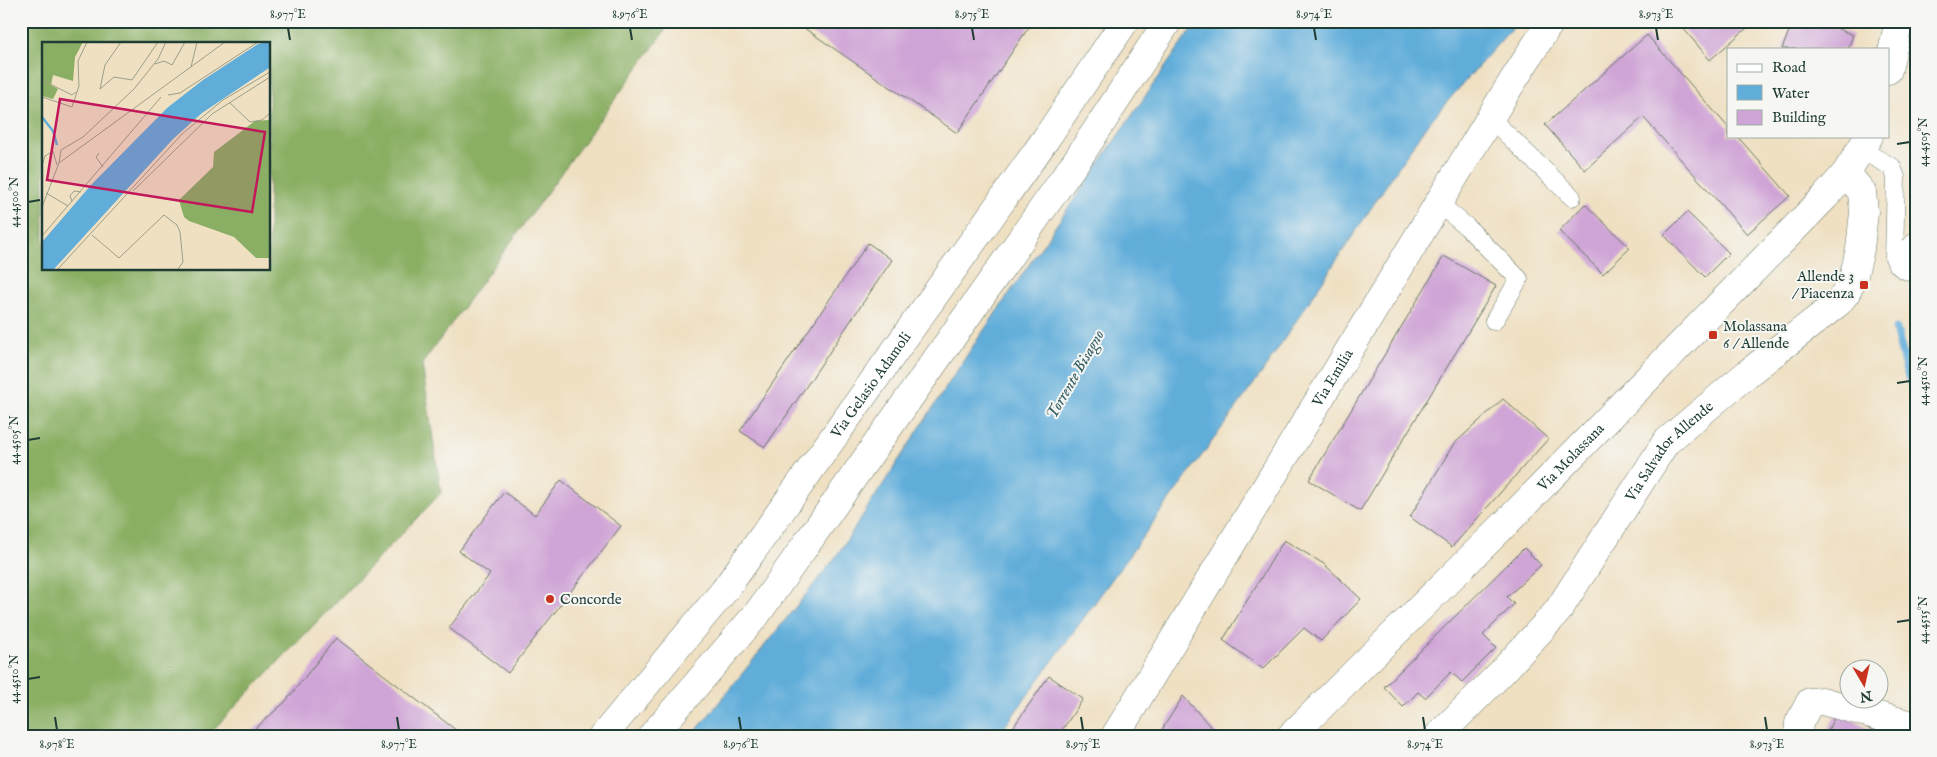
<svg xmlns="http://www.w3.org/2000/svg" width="1937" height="757" viewBox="0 0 1937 757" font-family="'IM FELL English',serif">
	<rect width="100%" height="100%" fill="#f6f6f2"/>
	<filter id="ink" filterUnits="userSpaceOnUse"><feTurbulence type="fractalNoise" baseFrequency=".02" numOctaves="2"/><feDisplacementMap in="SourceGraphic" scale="10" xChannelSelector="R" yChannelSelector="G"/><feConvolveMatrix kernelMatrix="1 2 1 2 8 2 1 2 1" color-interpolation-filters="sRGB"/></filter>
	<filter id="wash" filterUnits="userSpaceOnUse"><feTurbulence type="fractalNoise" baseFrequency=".0096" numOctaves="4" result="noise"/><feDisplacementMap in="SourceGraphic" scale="20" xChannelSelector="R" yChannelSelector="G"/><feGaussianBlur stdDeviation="1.12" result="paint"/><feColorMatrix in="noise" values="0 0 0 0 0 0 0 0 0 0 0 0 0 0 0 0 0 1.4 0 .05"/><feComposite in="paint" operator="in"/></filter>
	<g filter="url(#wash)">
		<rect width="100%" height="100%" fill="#efe0c2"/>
		<!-- forest -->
		<path fill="#8aaf64" stroke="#54764c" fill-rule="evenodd" d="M21 21H672L422 364 441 493 207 736H21ZM44 44H269V269H44Z"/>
		<!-- water -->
		<path fill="#61adda" stroke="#407587" d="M1197 21H1518L1425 127 1261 374 998 736H692L835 558 973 346Z"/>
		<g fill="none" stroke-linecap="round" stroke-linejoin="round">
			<!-- stream -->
			<path stroke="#61adda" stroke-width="9" d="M1896 329 1906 368 1916 396"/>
		</g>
		<g id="blocks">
			<!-- building -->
			<path fill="#cfa4d6" d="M794 21H1033L957 133Z
				M1677 21H1755L1710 60Z
				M1793 21H1819L1853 35 1848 49H1782Z
				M1647 35 1728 127V136H1737L1790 196 1747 234 1643 117 1585 170 1545 125Z
				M1585 204 1630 248 1603 274 1559 231Z
				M1687 212 1729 253 1705 277 1664 235Z
				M868 243 892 260 765 447 740 431Z
				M1444 256 1496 286 1360 511 1309 480Z
				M1503 399 1548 439 1452 547 1410 517 1453 445Z
				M561 480 621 526 508 673 449 628 490 574 459 551 504 492 535 515Z
				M1284 540 1324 564 1361 599 1321 641 1304 628 1263 669 1223 640Z
				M1524 548 1541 565 1507 597 1514 604 1483 635 1496 648 1462 682 1451 672 1425 698 1418 692 1403 707 1384 687Z
				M336 638 461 734 460 736H247L285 702Z
				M1049 676 1083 699 1058 736H1007Z
				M1183 696 1219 736H1158Z
				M1837 712 1883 736H1825Z"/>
		</g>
	</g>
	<g filter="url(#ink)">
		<use href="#blocks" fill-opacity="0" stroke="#687666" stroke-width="1"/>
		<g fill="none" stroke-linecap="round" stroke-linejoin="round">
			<defs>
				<path id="service" d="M1490 118 1572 197
					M1861 150 1892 167 1896 177 1894 258C1898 268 1905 272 1916 272
					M1438 203 1467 227 1519 279 1494 321
					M1896 263 1916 240"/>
				<path id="minor" d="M1798 736 1799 723 1810 702 1822 701 1916 726"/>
				<g id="tertiary">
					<path id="s1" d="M1438 736 1502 672 1557 612 1666 442 1748 373 1838 303 1846 293 1853 279 1860 249 1864 212 1862 192 1846 173"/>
				</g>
				<g id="secondary">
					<path d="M1888 70 1899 21"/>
					<path id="s2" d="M1115 736 1504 95 1551 21"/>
					<path id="s3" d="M1291 736 1505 524 1825 197 1846 173 1869 136"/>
				</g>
				<g id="primary">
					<path id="s4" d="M603 736 724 591 1045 140 1125 21"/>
					<path d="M652 736 757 614 1079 157 1168 21"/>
				</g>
			</defs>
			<!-- service casing -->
			<use href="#service" stroke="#687666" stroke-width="19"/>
			<!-- minor casing -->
			<use href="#minor" stroke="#687666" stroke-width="29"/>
			<!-- tertiary casing -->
			<use href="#tertiary" stroke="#687666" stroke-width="29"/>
			<!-- secondary casing -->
			<use href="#secondary" stroke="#687666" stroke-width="29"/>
			<!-- primary casing -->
			<use href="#primary" stroke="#687666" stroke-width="29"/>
			<!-- service -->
			<use href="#service" stroke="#fff" stroke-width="18"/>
			<!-- minor -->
			<use href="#minor" stroke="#fff" stroke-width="28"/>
			<!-- tertiary -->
			<use href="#tertiary" stroke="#fff" stroke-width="28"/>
			<!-- secondary -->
			<use href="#secondary" stroke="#fff" stroke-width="28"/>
			<!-- primary -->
			<use href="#primary" stroke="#fff" stroke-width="28"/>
		</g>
	</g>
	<!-- ticks -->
	<path fill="none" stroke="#1f3d34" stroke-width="2" d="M288 28 290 40M630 28 632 40M972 28 974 40M1314 28 1316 40M1656 28 1658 40M1897 144 1910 142M28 202 40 200M1897 383 1910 381M28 440 40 438M1897 622 1910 620M28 679 40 677M55 717 57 730M397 717 399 730M739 717 741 730M1081 717 1083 730M1423 717 1425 730M1765 717 1767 730"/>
	<!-- markers -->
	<g fill="#c8321e" stroke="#f6f6f2" stroke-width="2">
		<rect x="1859" y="280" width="10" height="10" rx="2.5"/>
		<rect x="1708" y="330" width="10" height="10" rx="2.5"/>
		<circle cx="550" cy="599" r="5"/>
	</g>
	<g text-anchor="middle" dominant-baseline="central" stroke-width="4" stroke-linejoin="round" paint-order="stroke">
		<!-- poi labels -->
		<g font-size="15" fill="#1f3d34" stroke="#f6f6f2" text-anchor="start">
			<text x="1854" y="276" text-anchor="end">Allende 3<tspan x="1854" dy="17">/ Piacenza</tspan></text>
			<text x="1723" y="326">Molassana<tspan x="1723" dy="17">6 / Allende</tspan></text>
			<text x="560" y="599">Concorde</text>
		</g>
		<!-- street labels -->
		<g font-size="15" fill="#1f3d34" stroke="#f6f6f2">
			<text stroke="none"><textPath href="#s2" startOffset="419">Via Emilia</textPath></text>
			<text stroke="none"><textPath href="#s4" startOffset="442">Via Gelasio Adamoli</textPath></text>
			<text stroke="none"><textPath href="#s1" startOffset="369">Via Salvador Allende</textPath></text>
			<text stroke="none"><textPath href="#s3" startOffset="395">Via Molassana</textPath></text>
		</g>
		<!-- water labels -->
		<g font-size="16" font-style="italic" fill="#335f66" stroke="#f6f6f2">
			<text transform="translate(1076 375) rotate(-60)">Torrente Bisagno</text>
		</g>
	</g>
	<!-- overview -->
	<g transform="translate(42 42)">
		<rect width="228" height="228" fill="#efe0c2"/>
		<path d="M0 0H41L33 15 31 39 11 33 9 43 16 47 11 57 0 54ZM227 78V216H214L192 195 147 179 142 175 137 158 171 125 172 110 213 79Z" fill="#8aaf64"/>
		<path d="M227 0V26L160 71 131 97 12 227H0V200L49 143 125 66 161 38 216 2Z" fill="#61adda"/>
		<path fill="none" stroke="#61adda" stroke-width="2.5" d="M0 75 11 89 15 103"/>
		<path fill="none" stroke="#9c9f89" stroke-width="1" d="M79 0 63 23 58 47 72 35 90 38 116 0M113 22 122 19 130 23 143 0M149 25 155 0M0 38 30 53 34 50M126 53 138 51 216 0M0 55 30 65 37 44 36 19 45 0M187 60 208 80 220 78 228 71M57 111 54 115 61 125M17 121 19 108 41 95 92 47 116 17 124 0M0 124 3 114 11 109 15 123M91 149 170 72 228 35M4 151 26 164M30 159 28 154 32 149 39 150M0 165 17 121 183 0M50 193 77 216 122 173 135 183 138 190 141 220 136 227M0 194 119 55M16 227 140 92 181 58 228 30"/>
		<path fill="#c2185b" fill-opacity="0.15" stroke="#c2185b" stroke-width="2.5" d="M18 57 223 90 210 170 5 138Z"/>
		<rect width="228" height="228" fill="none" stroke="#1f3d34" stroke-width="2.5"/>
	</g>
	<!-- margin -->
	<rect width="1937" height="757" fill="none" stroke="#f6f6f2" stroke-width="55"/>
	<!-- legend -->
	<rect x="1727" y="48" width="162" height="90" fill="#f6f6f2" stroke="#a0aca6"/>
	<rect x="1737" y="64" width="25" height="8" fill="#ffffff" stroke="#a0aca6"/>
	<text x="1772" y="72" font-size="15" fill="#1f3d34">Road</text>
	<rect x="1737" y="85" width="25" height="15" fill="#61adda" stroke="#a0aca6"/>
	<text x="1772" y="98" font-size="15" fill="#1f3d34">Water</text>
	<rect x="1737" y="110" width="25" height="15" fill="#cfa4d6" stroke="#a0aca6"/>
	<text x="1772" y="122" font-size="15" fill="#1f3d34">Building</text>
	<!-- north arrow -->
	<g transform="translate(1864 684) rotate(171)"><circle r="24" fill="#f6f6f2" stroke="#a0aca6"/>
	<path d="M0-4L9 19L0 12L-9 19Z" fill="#c8321e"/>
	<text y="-8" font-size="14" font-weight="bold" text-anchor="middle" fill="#1f3d34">N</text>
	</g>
	<rect x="28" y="28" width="1882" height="702" fill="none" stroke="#1f3d34" stroke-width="2"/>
	<g font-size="12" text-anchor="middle" fill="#1f3d34">
		<text x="288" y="18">8.977°E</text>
		<text x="630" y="18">8.976°E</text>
		<text x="972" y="18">8.975°E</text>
		<text x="1314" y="18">8.974°E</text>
		<text x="1656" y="18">8.973°E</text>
		<text transform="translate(1923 142) rotate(-90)" y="4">44.4505°N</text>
		<text transform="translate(14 202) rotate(-90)" y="4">44.4500°N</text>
		<text transform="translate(1923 381) rotate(-90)" y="4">44.4510°N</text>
		<text transform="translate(14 440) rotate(-90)" y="4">44.4505°N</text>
		<text transform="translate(1923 620) rotate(-90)" y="4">44.4515°N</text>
		<text transform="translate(14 679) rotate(-90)" y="4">44.4510°N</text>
		<text x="57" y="748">8.978°E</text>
		<text x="399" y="748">8.977°E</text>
		<text x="741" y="748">8.976°E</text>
		<text x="1083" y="748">8.975°E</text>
		<text x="1425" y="748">8.974°E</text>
		<text x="1767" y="748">8.973°E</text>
	</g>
</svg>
